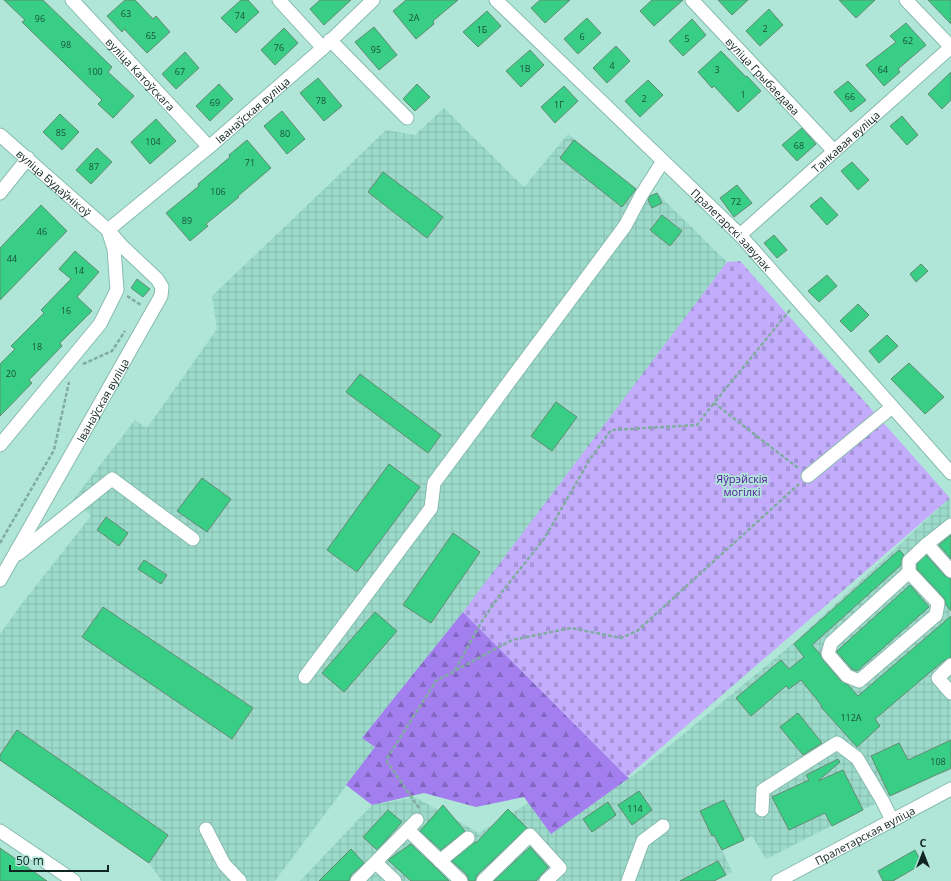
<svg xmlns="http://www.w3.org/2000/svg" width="951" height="881" viewBox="0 0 951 881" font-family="'Open Sans',sans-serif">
	<defs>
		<pattern id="industrial-grid" width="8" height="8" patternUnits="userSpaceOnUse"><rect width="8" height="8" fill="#9cdbcb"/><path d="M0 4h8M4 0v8" fill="none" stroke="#85bcae"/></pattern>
		<pattern id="forest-firs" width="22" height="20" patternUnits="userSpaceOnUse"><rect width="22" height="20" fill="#a37eef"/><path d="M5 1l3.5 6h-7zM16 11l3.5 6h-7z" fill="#8367c1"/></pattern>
		<pattern id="cemetery-stones" width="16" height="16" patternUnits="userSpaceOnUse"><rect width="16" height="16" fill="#c3acfc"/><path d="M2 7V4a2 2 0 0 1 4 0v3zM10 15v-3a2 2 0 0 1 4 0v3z" fill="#a694d8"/></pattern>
	</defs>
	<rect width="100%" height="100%" fill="#b0e6d7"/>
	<!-- industrial -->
	<path fill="url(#industrial-grid)" d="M444 108 524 187 568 134 647 197 657 193 727 262 529 530 362 738 375 747 275 881H162L149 863 0 760V634L23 602 91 516 73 500 135 420 147 428 217 329 212 296 386 130 415 135Z
		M950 498 951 770 918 782 890 796 766 859 752 836 722 850 732 872 714 881H300L372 805 415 797 479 833 530 802 551 833 639 771 790 646Z"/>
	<!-- forest -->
	<path fill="url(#forest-firs)" d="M463 612 629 778 551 834 524 797 476 807 424 793 372 805 346 785 375 747 362 738Z"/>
	<!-- cemetery -->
	<path fill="url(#cemetery-stones)" d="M740 261 950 498 627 777 463 612 727 262Z"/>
	<!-- building -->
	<path fill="#38ce85" stroke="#628a72" d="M4 0H43L112 67 108 72 134 96 113 118 98 104 102 100 22 22 25 20Z
		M125 0H135L153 19 156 16 170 32 147 53 124 29 122 32 107 16Z
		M241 0H248L259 12 236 33 221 18Z
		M320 0H351L324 25 310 9Z
		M406 0H458L433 21 434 24 416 39 393 11Z
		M540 0H570L545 23 531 8Z
		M652 0H683L654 26 640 11Z
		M718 0H748L732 15Z
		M839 0H875L856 18Z
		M928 0H951V24Z
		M769 9 783 25 760 46 746 31Z
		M487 11 501 26 478 47 463 32Z
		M587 18 601 33 578 54 564 39Z
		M692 19 706 35 683 56 669 41Z
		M906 23 926 45 898 69 900 72 884 86 866 65 896 42 890 36Z
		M374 27 397 55 379 70 355 42Z
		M284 28 298 43 275 65 261 50Z
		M616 46 630 61 607 83 593 68Z
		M530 50 544 65 521 87 506 71Z
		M721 51 746 77 747 76 761 91 738 112 714 86 712 88 698 72Z
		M185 52 199 68 176 89 162 74Z
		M951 72V100L942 109 928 94Z
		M318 78 342 106 324 121 300 93Z
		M648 80 663 95 640 117 625 101Z
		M848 81 866 100 851 112 834 92Z
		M219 84 233 99 210 121 196 106Z
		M417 84 430 97 415 111 403 99Z
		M564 86 578 101 555 123 541 107Z
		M282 111 305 139 287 154 264 126Z
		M60 114 79 132 62 150 43 132Z
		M902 116 918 135 907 145 890 126Z
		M156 119 176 141 150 164 131 142Z
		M802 128 816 144 797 161 782 145Z
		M247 140 271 168 238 196 239 197 206 224 208 226 190 241 166 213 199 186 198 184 230 157 229 155Z
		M574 140 636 189 622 207 560 158Z
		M97 148 112 162 91 184 76 170Z
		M852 162 869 180 858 190 841 171Z
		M383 172 443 217 427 238 368 192Z
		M737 185 752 203 734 217 720 198Z
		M657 193 662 203 652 208 648 200 650 196Z
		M821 197 838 215 827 225 810 206Z
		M41 205 67 231 0 300V248Z
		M662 215 682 231 670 246 650 230Z
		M774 235 787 250 777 258 764 243Z
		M75 251 99 272 77 297 92 311 60 343 62 346 29 380 32 383 0 416V364L15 349 11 346 44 313 41 310 71 279 59 269Z
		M921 264 928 271 916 282 910 274Z
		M827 275 837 286 819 302 808 291Z
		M137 279 150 289 143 297 131 288Z
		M858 304 869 315 851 332 840 321Z
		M887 335 898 346 879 363 869 351Z
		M909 363 944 397 925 414 891 379Z
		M360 374 441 435 428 453 346 392Z
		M556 402 577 417 552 451 531 436Z
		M389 464 420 487 357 572 327 550Z
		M202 478 231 499 207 532 177 511Z
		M106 517 128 533 119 546 97 530Z
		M453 533 480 552 431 623 403 605Z
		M951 535V559L939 545Z
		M899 550 904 555 902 558 901 565 812 645 820 654 822 659 841 681 848 685 858 696 951 616V657L942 662 875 719 880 726 857 747 821 707 822 706 801 680 789 689 786 686 751 716 736 698 781 660 789 669 804 657 794 644Z
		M926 555 945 576 951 579V611L946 605 944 598 917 569V564Z
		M144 560 167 575 161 584 138 569Z
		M910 585 929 607 857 671 852 669 837 652V651Z
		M103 607 253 708 232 739 82 637Z
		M375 612 397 631 344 692 322 673Z
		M798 713 822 743 803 755 780 727Z
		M17 730 168 835 149 863 0 760V755Z
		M951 740V768L890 796 871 756 899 743 908 760Z
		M838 759 840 762 818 781 843 770 863 810 832 826 825 813 789 830 772 797 809 780 806 775Z
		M639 791 652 810 632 825 618 805Z
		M724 800 744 840 722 850 714 835 712 836 700 811Z
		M608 802 616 815 592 832 583 819Z
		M443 805 465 831 441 850 420 831Z
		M508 809 527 828 477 875 475 881H469L467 875 452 861 475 842 476 843Z
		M388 810 402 822 377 850 363 837Z
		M411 844 434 866 449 881H411L388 860Z
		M530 847 548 867 536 881H494Z
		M0 848 47 881H0Z
		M351 849 364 863 351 875 349 881H319Z
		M915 850 922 864 893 881H883L878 871Z
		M718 861 726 875 714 881H680Z"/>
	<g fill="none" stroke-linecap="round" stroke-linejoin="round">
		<defs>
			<g id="minor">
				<path id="s1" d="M72 0 209 147"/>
				<path d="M279 0 323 48"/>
				<path id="s2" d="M496 0 740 235 951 473"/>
				<path id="s3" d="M692 0 834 151"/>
				<path d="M906 0 951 47"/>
				<path d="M330 40 407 118"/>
				<path id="s4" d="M0 135 108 230 114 249 117 290 100 324 0 445"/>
				<path d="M0 193 28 158"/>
				<path id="s5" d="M740 235 951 47"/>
				<path d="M808 476 892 407"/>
				<path d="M951 525 927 544 951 571"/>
				<path d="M18 554 112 479 193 539"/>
				<path d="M909 572 938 603 936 615 859 681 847 676 828 654 831 643 909 572V561L927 544"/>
				<path id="s6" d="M0 580 161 296 162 287 157 279 122 246 108 230 209 147 323 48 373 0"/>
				<path d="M951 665 938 678 951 693"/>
				<path d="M305 677 431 508 434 483 625 226 642 194 663 161"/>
				<path d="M762 810 763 790 837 743 857 758 882 800 892 820"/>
				<path d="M206 829 224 864 240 881"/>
				<path d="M408 830 461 881"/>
				<path d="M0 831 74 881"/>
				<path d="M440 861 468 838"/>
				<path d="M376 863 395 881"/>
				<path d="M357 881 417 820"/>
				<path d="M483 881 530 835 560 868 546 881"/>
				<path d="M628 881 643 841 663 826"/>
				<path id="s7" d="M778 881 951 789"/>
			</g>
		</defs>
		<!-- minor casing -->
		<use href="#minor" stroke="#87bbae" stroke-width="15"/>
		<!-- path -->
		<path stroke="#80aca0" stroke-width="2.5" stroke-dasharray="4 2" stroke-linecap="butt" d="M127 296 141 305
			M790 310 714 403 798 468
			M83 364 112 351 125 331
			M0 543 54 450 69 382
			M455 670 482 621 501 593 544 539 590 459 611 430 697 425 714 403
			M419 808 386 760 436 681 512 640 571 628 621 638 637 631 799 484"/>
		<!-- minor -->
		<use href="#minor" stroke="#fff" stroke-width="13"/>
	</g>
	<g text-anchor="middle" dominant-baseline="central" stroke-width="3.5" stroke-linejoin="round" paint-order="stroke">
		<!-- number labels -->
		<g font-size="9" fill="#1b503a">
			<text x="126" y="13">63</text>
			<text x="240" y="15">74</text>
			<text x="414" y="17">2А</text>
			<text x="40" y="18">96</text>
			<text x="765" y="28">2</text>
			<text x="482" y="29">1Б</text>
			<text x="151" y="35">65</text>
			<text x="582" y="36">6</text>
			<text x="687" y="38">5</text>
			<text x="908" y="40">62</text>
			<text x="66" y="44">98</text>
			<text x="279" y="47">76</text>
			<text x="376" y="49">95</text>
			<text x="612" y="65">4</text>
			<text x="525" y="68">1В</text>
			<text x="717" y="69">3</text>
			<text x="883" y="69">64</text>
			<text x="95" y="71">100</text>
			<text x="180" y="71">67</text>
			<text x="743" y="94">1</text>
			<text x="850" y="96">66</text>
			<text x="644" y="98">2</text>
			<text x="321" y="100">78</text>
			<text x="215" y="102">69</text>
			<text x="559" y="104">1Г</text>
			<text x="61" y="132">85</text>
			<text x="285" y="133">80</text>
			<text x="153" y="141">104</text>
			<text x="799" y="145">68</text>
			<text x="250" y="162">71</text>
			<text x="94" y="166">87</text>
			<text x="218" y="191">106</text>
			<text x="736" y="201">72</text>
			<text x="187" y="220">89</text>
			<text x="42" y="231">46</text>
			<text x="12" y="258">44</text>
			<text x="79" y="270">14</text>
			<text x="66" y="310">16</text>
			<text x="37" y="346">18</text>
			<text x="11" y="373">20</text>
			<text x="851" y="717">112А</text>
			<text x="938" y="761">108</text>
			<text x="635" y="808">114</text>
		</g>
		<!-- street labels -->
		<g font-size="11" fill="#112621" stroke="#b0e6d7">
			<text stroke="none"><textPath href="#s1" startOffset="101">вуліца Катоўскага</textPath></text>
			<text stroke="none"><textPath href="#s3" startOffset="104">вуліца Грыбаедава</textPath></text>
			<text stroke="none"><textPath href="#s6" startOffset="602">Іванаўская вуліца</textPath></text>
			<text stroke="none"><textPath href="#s5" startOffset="141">Танкавая вуліца</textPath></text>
			<text stroke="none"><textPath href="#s4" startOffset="72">вуліца Будаўнікоў</textPath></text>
			<text stroke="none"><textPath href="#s2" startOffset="329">Пралетарскі завулак</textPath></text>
			<text stroke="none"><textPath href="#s6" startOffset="207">Іванаўская вуліца</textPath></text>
			<text stroke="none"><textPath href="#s7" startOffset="98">Пралетарская вуліца</textPath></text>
		</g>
		<!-- park labels -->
		<g font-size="11" fill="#54149c" stroke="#b0e6d7">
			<text x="742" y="478">Яўрэйскія<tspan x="742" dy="13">могілкі</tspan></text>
		</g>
	</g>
	<!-- north arrow -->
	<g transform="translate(923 853)" stroke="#b0e6d7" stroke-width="3" paint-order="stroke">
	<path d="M0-3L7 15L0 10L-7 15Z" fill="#112621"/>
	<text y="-6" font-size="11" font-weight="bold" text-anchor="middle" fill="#112621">С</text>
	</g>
	<!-- scale -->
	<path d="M10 865v6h98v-6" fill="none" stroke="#112621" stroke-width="2"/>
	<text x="16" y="865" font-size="12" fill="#112621" stroke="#b0e6d7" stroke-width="3" paint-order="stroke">50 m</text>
</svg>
